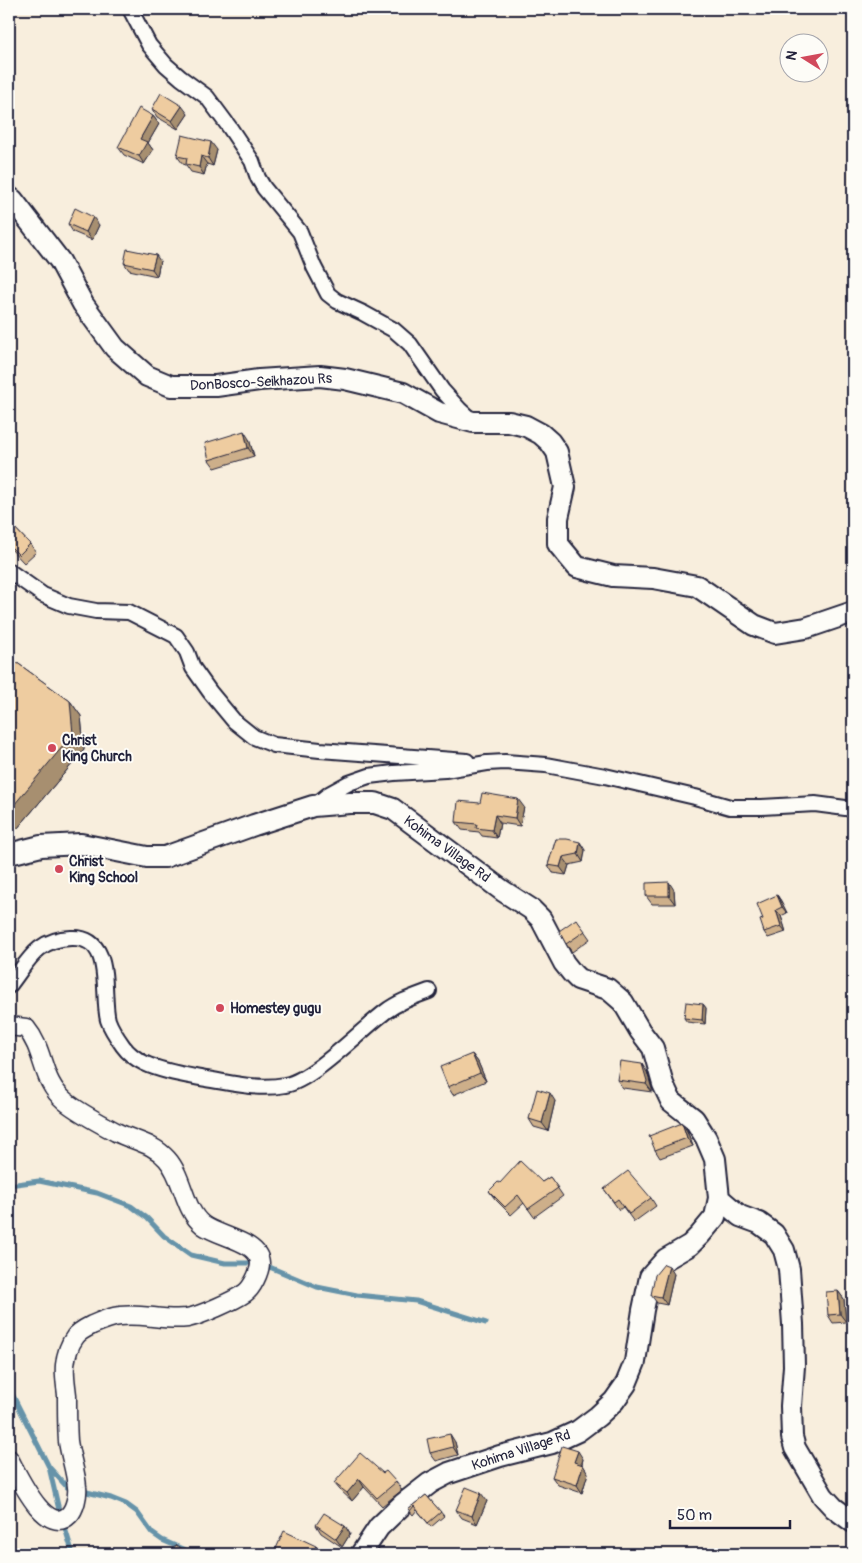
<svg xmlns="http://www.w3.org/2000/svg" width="862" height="1563" viewBox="0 0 862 1563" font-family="Pangolin,sans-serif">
	<rect width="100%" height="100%" fill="#f8eedd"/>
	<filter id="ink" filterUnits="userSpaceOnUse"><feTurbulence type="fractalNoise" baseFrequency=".02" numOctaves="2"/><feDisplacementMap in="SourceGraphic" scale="10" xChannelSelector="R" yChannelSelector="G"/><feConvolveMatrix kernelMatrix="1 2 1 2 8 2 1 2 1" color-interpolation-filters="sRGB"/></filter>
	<g filter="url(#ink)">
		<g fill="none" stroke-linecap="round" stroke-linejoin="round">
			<!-- stream -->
			<path stroke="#6693a9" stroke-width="5" d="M9 1185 39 1181 97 1193 131 1206 147 1218 164 1236 191 1255 225 1263H260L317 1287 357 1295 416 1301 486 1323
				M9 1388 49 1467 59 1510
				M49 1467 67 1487 111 1498 126 1504 137 1512 152 1533 162 1540 194 1554
				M65 1528 72 1551 75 1554"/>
			<defs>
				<path id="minor" d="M130 9 149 45 166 65 181 78 207 97 230 128 252 161 258 178 264 188 300 232 314 267 328 294 337 301 363 313 394 330 410 344 442 390 460 410 471 420
					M9 571 43 595 69 606 96 611 129 612 176 636 187 652 193 668 210 692 234 721 254 737 274 745 320 750 467 761
					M314 806 329 794 349 783 369 776 394 773 445 770 487 763 505 762 546 765 605 776 695 797 730 807H762L815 804 853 809
					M9 986C28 962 36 939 71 938 115 936 101 994 108 1020 111 1029 118 1039 123 1046 128 1053 136 1059 144 1063 163 1072 186 1075 206 1079 232 1083 258 1090 285 1085 312 1081 361 1030 385 1012 398 1002 413 997 429 991"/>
				<path id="tertiary" d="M9 1026 26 1028C46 1052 40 1080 65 1101 77 1111 101 1124 116 1132 134 1141 153 1143 167 1159 184 1178 183 1209 203 1225 219 1237 259 1241 260 1263 260 1272 252 1288 245 1293 235 1300 200 1316 187 1318 164 1321 142 1313 120 1316 110 1317 101 1321 92 1325 86 1328 78 1332 75 1337 69 1345 66 1356 65 1365 64 1375 66 1385 67 1395 67 1410 67 1426 68 1441 70 1456 76 1472 77 1487 78 1495 75 1509 69 1515 46 1538 17 1473 9 1459"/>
				<path id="secondary" d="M9 197 13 200 60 261 83 304 115 348 147 376 171 386H216L259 380 320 376 345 379 403 393 439 413 473 422H509L526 426 541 434 550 442 557 452 565 487 558 518V544L577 567 613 576 653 578 697 586 754 625 775 633 806 628 853 612
					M9 854 41 846 81 844 147 857H165L254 825 313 806 350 803H375L393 809 503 891 531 909 541 919 564 963 572 973 578 979 608 989 623 1002 640 1031 653 1048 663 1084 671 1101 694 1119 706 1138 715 1159 719 1198 715 1217 700 1235 690 1245 666 1259 650 1277 643 1310 635 1362 626 1384 614 1401 598 1416 578 1431 552 1443 500 1456 449 1473 430 1483 403 1504 379 1527 361 1554
					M719 1198 740 1216 759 1223 774 1234 784 1250 789 1269 793 1324 794 1366 791 1406 792 1437 795 1448 823 1496 834 1508 853 1522"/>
			</defs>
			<!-- minor casing -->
			<use href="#minor" stroke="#22223b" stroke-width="18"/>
			<!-- tertiary casing -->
			<use href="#tertiary" stroke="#22223b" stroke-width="21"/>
			<!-- secondary casing -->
			<use href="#secondary" stroke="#22223b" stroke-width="24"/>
			<!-- minor -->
			<use href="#minor" stroke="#fdfcf7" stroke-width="14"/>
			<!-- tertiary -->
			<use href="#tertiary" stroke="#fdfcf7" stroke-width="18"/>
			<!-- secondary -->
			<use href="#secondary" stroke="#fdfcf7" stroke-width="20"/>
		</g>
		<!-- wall -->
		<path fill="#cdaf8a" stroke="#22223b" d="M152 109 188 114 178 129 157 117Z
			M153 116 159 124 148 143 153 150 144 164 124 155 118 147Z
			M217 150 213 166 207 164 204 175 191 172 186 165 183 164 177 156Z
			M68 224 99 225 92 240 73 232Z
			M160 261 157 276 129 270 124 263Z
			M249 439 254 456 215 468 209 460Z
			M9 522 30 544 36 552 24 563 9 547Z
			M9 657 70 701 81 716 84 750 17 829 9 822V733L10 731V727L9 726Z
			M524 807 520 826 500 823 497 838 482 836 479 832 462 830 456 822Z
			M556 839 585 850 583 862 569 865 566 875 553 873 548 865Z
			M674 890 675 904H652L646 896Z
			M777 895 781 901 787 913 781 916 786 932 768 938 764 932 763 919Z
			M576 919 590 939 572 952 566 944Z
			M703 1004 706 1008 705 1024 687 1022 684 1018Z
			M472 1054 478 1062 486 1081 453 1095 448 1087Z
			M647 1072 652 1089V1092L623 1088 617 1080Z
			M555 1101 548 1131 534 1127 529 1119Z
			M687 1131 693 1146 660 1158 655 1150Z
			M550 1177 563 1196 534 1217 524 1203 511 1215 495 1199 489 1191 500 1183 542 1182Z
			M604 1189 651 1198 656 1206 634 1222 623 1207 619 1210Z
			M674 1274 667 1305 657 1303 651 1295Z
			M838 1291 844 1299 846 1322 833 1323 828 1315Z
			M455 1442 458 1455 436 1461 430 1453Z
			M583 1459 582 1464 588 1473 582 1493 558 1485 552 1477Z
			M383 1473 396 1482 402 1490 382 1506 364 1487 352 1501 340 1490 334 1483Z
			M426 1495 444 1516 431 1527 417 1510 413 1515 408 1509Z
			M487 1501 477 1524 462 1518 456 1510Z
			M316 1525 345 1526 350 1534 342 1547 321 1533Z"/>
		<!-- shaded-wall -->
		<path fill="#a78f70" stroke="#22223b" d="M182 106 188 114 178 129 172 121Z
			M153 116 159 124 148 143 153 150 144 164 139 156 140 139Z
			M211 142 217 150 213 166 208 158Z
			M201 156 207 164 204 175 199 167Z
			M93 217 99 225 92 240 86 232Z
			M156 255 160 261 157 276 152 269Z
			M244 431 249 439 254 456 248 448Z
			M9 471 11 474 9 480Z
			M70 701 81 716 84 750 17 829 9 817V811Z
			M518 799 524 807 520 826 515 818Z
			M495 815 500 823 497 838 492 830Z
			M580 842 585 850 583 862 578 854Z
			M563 857 569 865 566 875 560 867Z
			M669 882 674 890 675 904 669 896Z
			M777 895 781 901 787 913 782 907Z
			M776 910 781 916 786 932 781 926Z
			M703 1004 706 1008 705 1024 702 1020Z
			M472 1054 478 1062 486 1081 480 1073Z
			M642 1064 647 1072 652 1089V1092L646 1084Z
			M550 1093 555 1101 548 1131 542 1123Z
			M682 1123 687 1131 693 1146 687 1138Z
			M669 1266 674 1274 667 1305 661 1297Z
			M838 1291 844 1299 846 1322 840 1314Z
			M450 1434 455 1442 458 1455 453 1447Z
			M578 1451 583 1459 580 1470 574 1462Z
			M583 1465 588 1473 582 1493 577 1485Z
			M359 1479 364 1487 352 1501 347 1493Z
			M9 1492 13 1498 9 1524Z
			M481 1493 487 1501 477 1524 472 1516Z
			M345 1526 350 1534 342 1547 336 1539Z
			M316 1546 321 1553 320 1554H311Z"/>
		<!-- building -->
		<path fill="#eecca0" stroke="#22223b" d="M161 93 182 106 172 121 152 109Z
			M139 108 153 116 140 139 147 142 139 156 118 147Z
			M182 135 211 142 208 158 201 156 199 167 186 164 187 158 177 156Z
			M75 208 93 217 86 232 68 224Z
			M127 249 156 255 152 269 124 263Z
			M244 431 248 448 209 460 205 443Z
			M9 522 30 544 19 555 9 545Z
			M9 657 70 701 73 734 9 811V733L10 731 9 722Z
			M482 793 518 799 515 818 495 815 492 830 476 828 477 824 456 822 458 801 480 803Z
			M556 839H567L580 842 578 854 563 857 560 867 548 865Z
			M669 882V896H646V883Z
			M777 895 782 907 776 910 781 926 764 932 760 920 763 919 757 904Z
			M576 919 585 931 566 944 559 931Z
			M686 1002 703 1004 702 1020 684 1018Z
			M472 1054 480 1073 448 1087 440 1067Z
			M620 1061 642 1064 647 1081 646 1084 617 1080Z
			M537 1089 550 1093 542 1123 529 1119Z
			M682 1123 687 1138 655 1150 649 1136Z
			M520 1161 542 1182 550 1177 558 1188 528 1209 518 1195 505 1207 489 1191 498 1182 500 1183Z
			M628 1171 651 1198 629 1214 618 1199 614 1202 604 1189Z
			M664 1264 669 1266 661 1297 651 1295 655 1275Z
			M838 1291 840 1314 828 1315 826 1292Z
			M450 1434 453 1447 430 1453 427 1439Z
			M562 1446 578 1451 574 1462 583 1465 577 1485 552 1477Z
			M360 1453 383 1473 386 1471 396 1482 377 1498 359 1479 347 1493 334 1483Z
			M466 1487 481 1493 472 1516 456 1510Z
			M426 1495 441 1512 428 1523 414 1506 410 1511 408 1509Z
			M324 1513 345 1526 336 1539 316 1525Z
			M284 1531 316 1546 311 1554H276L274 1553Z
			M176 1545 189 1554H170Z"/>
	</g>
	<!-- markers -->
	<g fill="#d1495b" stroke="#fdfcf7" stroke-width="2">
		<circle cx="52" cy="748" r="5"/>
		<circle cx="59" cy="869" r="5"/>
		<circle cx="220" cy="1008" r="5"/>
	</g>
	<g text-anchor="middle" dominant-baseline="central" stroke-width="4" stroke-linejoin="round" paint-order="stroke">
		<!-- street labels -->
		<g font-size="14" fill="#22223b" stroke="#fdfcf7">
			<text transform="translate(261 382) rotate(-3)">DonBosco-Seikhazou Rs</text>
			<text transform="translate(447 849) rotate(36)">Kohima Village Rd</text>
			<text transform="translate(521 1450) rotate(-18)">Kohima Village Rd</text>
		</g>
		<!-- poi labels -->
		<g font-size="14" font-weight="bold" fill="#22223b" stroke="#fdfcf7" text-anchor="start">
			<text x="62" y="740">Christ<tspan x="62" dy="16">King Church</tspan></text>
			<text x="69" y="861">Christ<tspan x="69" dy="16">King School</tspan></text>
			<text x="230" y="1008">Homestey gugu</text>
		</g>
	</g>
	<!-- margin -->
	<rect width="862" height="1563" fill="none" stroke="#fdfcf7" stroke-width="30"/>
	<rect x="15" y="15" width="832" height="1533" fill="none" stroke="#22223b" stroke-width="2" filter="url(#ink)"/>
	<!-- north arrow -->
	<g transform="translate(804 58) rotate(281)"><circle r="24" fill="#fdfcf7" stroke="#a5a5ac"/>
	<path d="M0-4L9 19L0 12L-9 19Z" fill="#d1495b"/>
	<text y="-8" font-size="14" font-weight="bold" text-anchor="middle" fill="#22223b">N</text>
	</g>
	<!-- scale -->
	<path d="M670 1520v8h120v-8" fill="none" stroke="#22223b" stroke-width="2.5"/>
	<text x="677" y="1520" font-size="15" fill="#22223b" stroke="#fdfcf7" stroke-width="4" paint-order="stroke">50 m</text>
</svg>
